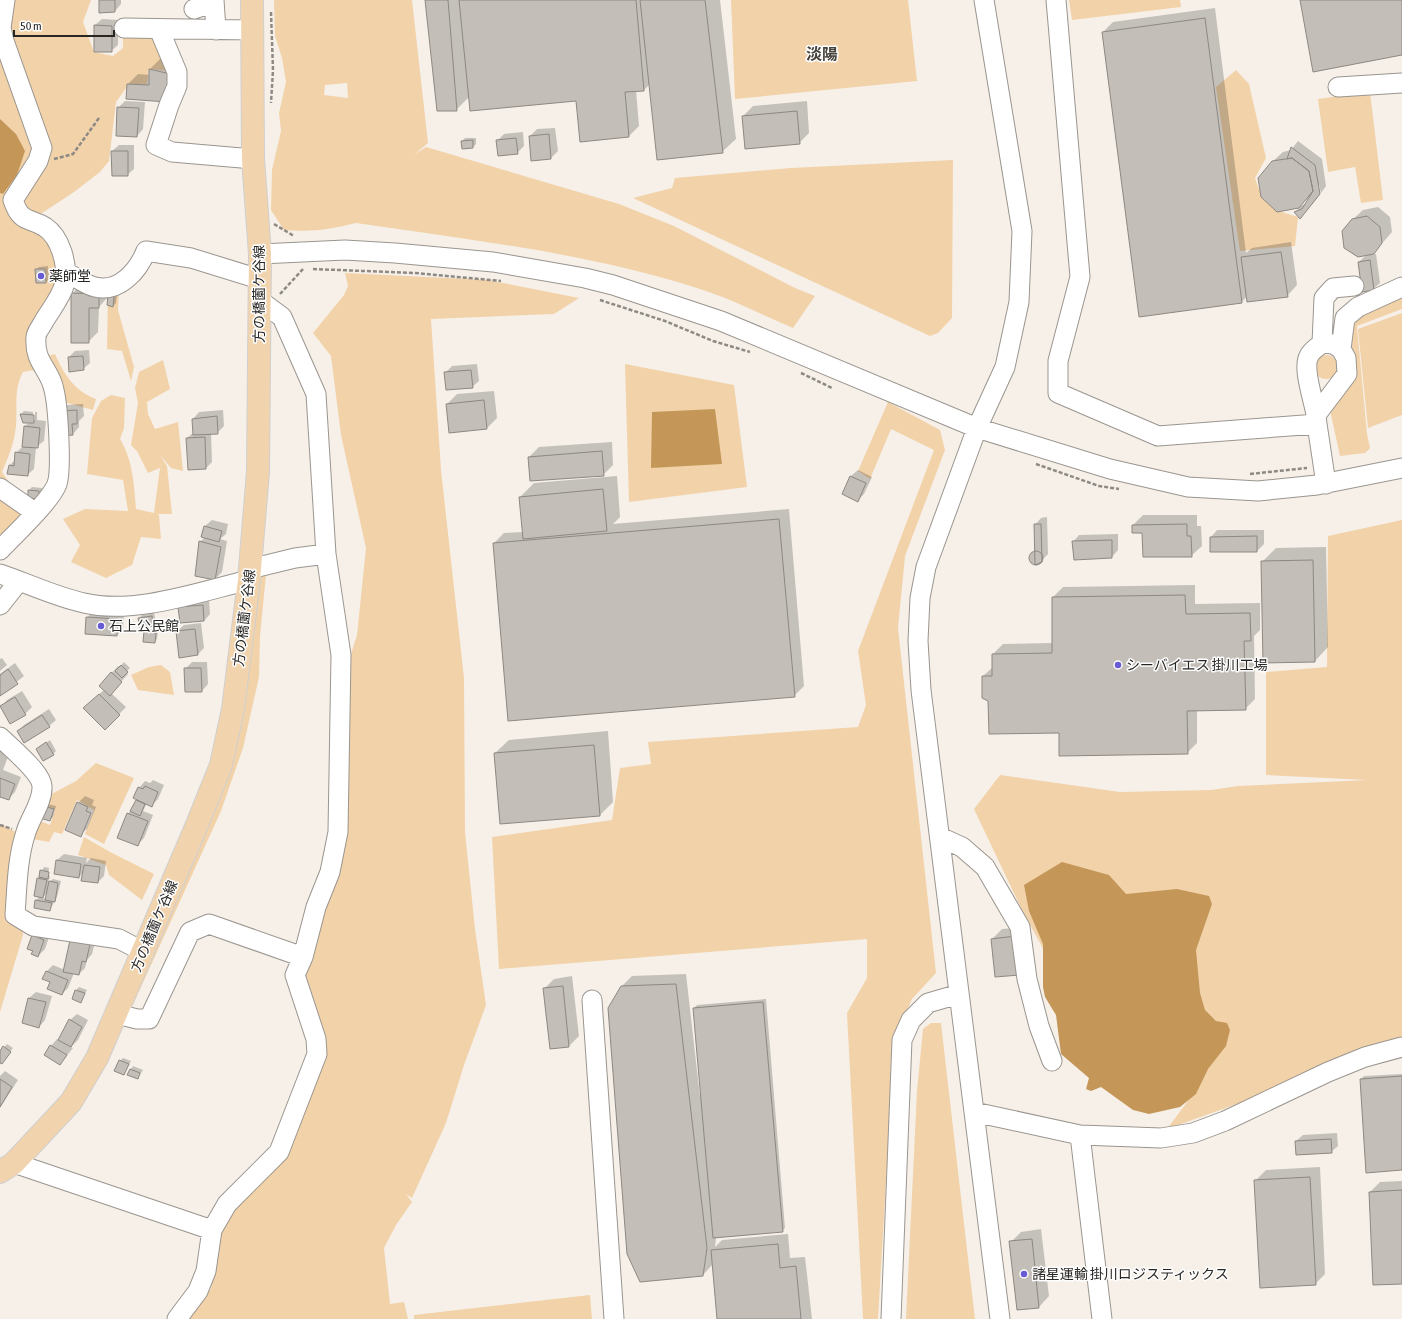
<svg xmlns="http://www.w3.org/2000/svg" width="1402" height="1319" viewBox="0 0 1402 1319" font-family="'Asap Condensed','Noto Sans JP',sans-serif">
	<rect width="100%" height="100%" fill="#f6f0e9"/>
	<!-- green -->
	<path fill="#f2d2a9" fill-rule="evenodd" d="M0 0H91L83 22 94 52 113 56 123 48V37L157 32 180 72 149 69 147 84H129L116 102 109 161 100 172 74 192 30 221 53 235 66 271 36 335 40 369 23 372C12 392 19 412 15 433 13 447 7 460 2 472L29 511 0 540Z
		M274 0H412L428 143 414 155 426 147 619 204 674 226 795 288 815 296 793 328C762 315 732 299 700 289 589 253 471 240 356 223 329 230 311 232 284 230L271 210 272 170 281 131 279 113 286 82 282 58 275 36ZM347 83 348 98 324 95 325 85Z
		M731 0H908L917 81 735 99Z
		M1069 0H1180L1181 7 1072 20Z
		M1236 70 1249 84 1266 158 1255 178C1264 206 1271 209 1298 217L1295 246 1240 251 1216 87Z
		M1370 92 1383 200 1361 203 1355 167 1328 172 1318 99Z
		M953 160 952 318 938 333 930 336 633 198 672 188 675 178 791 168Z
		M345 273 488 280 579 298 554 314 431 319 441 470 464 678 465 832 475 929 486 1005 464 1065 446 1123 412 1198 406 1194 412 1202 396 1225 384 1248 390 1304 404 1302 408 1319H181L184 1314 211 1289 221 1229 229 1207 271 1162 317 1054 300 984 313 960 319 912 332 862 345 673 357 635 366 548 341 435 331 356 313 333 344 295 348 286Z
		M119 289 118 310 134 367 131 381 122 351 107 349 108 291Z
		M1402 296V309L1357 326 1367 434 1370 448 1365 453 1340 456 1330 410 1353 379 1350 330 1357 315Z
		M1402 313V415L1368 428 1358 329Z
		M55 354C64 374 74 391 96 399L93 410 60 401 44 357Z
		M1314 367a12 12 0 1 1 24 0a12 12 0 1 1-24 0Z
		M163 360 170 389 147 402 148 414 155 429 178 422 183 471 171 468 160 455 167 466 172 514H157L159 515 161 539 141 537 132 565 106 578 71 562 80 545 63 519 85 509 128 511 123 480 87 474 92 418 101 401 111 395 125 398 124 428 120 439C133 460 134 485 136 509L154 513 160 468 148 473 137 451 131 445 138 403 135 388 139 372Z
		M625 364 734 385 747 487 629 502Z
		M888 402 940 430 945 450 905 556 898 628 936 973 912 999 891 1047 890 1112 878 1319H863L847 1013 867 978V939L499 969 492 837 612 820 620 768 651 764 648 742 858 727 866 705 858 651 934 450 891 429 870 479 858 471Z
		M1402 520V1039L1248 1100 1167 1129 1199 1086 1061 982 1021 908 974 809 1000 775 1120 792 1211 790 1238 786 1367 780 1266 775V672L1327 667 1328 536Z
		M267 564 260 636 259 677 243 748 221 811 131 1009 126 1005 215 795 255 567Z
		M161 665 170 672 174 695 138 690 131 675 149 667Z
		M96 763 134 778 104 844 85 834 94 810 77 800 62 834 54 832 49 842 33 839 38 820 50 825 55 810 44 805 48 796 76 781Z
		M0 824 18 833 23 935 0 1012Z
		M84 837 110 852 154 874 142 900 109 875 106 865 78 855Z
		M931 1023H941L975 1319H906L917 1091 923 1029Z
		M590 1295 592 1319H414V1315Z"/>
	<!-- water -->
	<path fill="#c49759" d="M0 119 16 134 25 151 17 175 3 194 0 193Z
		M715 409 722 464 651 468 652 412Z
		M1062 862 1109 875 1126 894 1177 889 1209 896 1212 904 1196 950 1200 993 1205 1010 1216 1021 1227 1023 1230 1030 1226 1046 1208 1069 1196 1094 1180 1107 1149 1114 1133 1110 1101 1087 1091 1091 1086 1089 1089 1078 1061 1054 1056 1015 1045 997 1043 987V944L1029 911 1024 885Z"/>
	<!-- shadow -->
	<path fill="#0003" fill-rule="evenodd" d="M100 0H121V4L115 11Z
		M426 0H720L736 139 722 152 650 84 644 90H636L639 126 629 136 581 141 577 100 469 97 456 110Z
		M1215 8 1246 253 1252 248 1291 242 1297 285 1287 296H1247L1241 303 1103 32 1113 22Z
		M102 19 118 20V45L111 51 95 25Z
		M160 59 184 65 181 83 176 88 128 84 138 74 150 75V69Z
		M125 101 145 102 143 129 137 136 118 108Z
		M807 101 809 133 799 143 743 116 753 106Z
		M555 128 558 151 551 158 532 160 530 136 537 129Z
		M523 132 524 146 517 153 497 141 504 134Z
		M465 138H476V144L473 147 463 148 462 141Z
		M1298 141 1322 159 1326 186 1321 193 1319 184 1317 186 1319 195 1300 218 1295 212 1301 206 1277 211 1272 162 1283 152 1291 150ZM1310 196 1306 204 1299 206Z
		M119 145H134V169L127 175 112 151Z
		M1378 207 1390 217 1392 232 1372 255 1376 254 1380 283 1373 289 1359 262 1367 254 1352 220 1363 210Z
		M48 266 49 279 46 282 36 270 39 267Z
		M82 283 117 293 116 303 113 306 108 297 99 307 98 332 88 342 72 294Z
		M89 350 90 363 83 369 69 357 75 351Z
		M477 364 479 381 472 387 445 373 452 366Z
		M494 391 497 418 487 428 447 404 457 394Z
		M83 404 84 416 79 421V427L73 434 61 411 67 405Z
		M223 410 224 426 217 433H211L212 462 206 468 187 438 194 432 193 419 199 412Z
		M24 411 33 412V420H35V412H37V420L46 421 44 441 36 447 34 469 27 475 9 466 15 460 16 453 23 446 25 426 30 422H24L21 414Z
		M612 442 613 465 603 475 529 457 539 447Z
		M858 470 872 477 864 494 858 500 843 494 851 476Z
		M617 476 620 517 613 524 789 509 804 686 794 696 494 543 504 533 524 532 520 497 534 483Z
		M32 487 42 488 41 495 38 498 29 490Z
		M1143 515H1197V526H1201L1202 546 1191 556 1143 532 1133 525Z
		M1047 517 1048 554 1041 561 1035 563 1031 561V555L1035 551V525L1041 518Z
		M212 520 228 524 226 534 220 539 227 541 222 572 215 579 200 542 205 537 203 536 205 526Z
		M1217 530H1264V544L1257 551H1211V537Z
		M1118 534V550L1112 557 1073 542 1079 535Z
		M1326 547 1328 647 1315 661 1262 562 1276 548Z
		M1195 585V604L1260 603V630L1254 636 1255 699 1245 709 1197 710V743L1187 753 1060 732 989 700 983 676 993 667V654L1003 644 1053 643V597L1063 587Z
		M209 599 210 614 204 621 179 607Z
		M93 611 124 612 123 629 117 635 87 618Z
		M154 613 156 622 153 625 139 618 142 615Z
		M201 623 204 648 198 654 177 631 184 625Z
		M148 629 158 630 157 639 154 642 145 632Z
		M2 658 7 665 0 671V659Z
		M124 662 130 668 126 672 128 674 111 693 126 707 105 729 91 701 104 690 100 686 118 666 120 667Z
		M192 662H207L208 684 202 691 185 669Z
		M15 663 24 676 0 695V674Z
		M22 691 32 707 25 714 1 707 7 700Z
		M49 709 56 720 49 726 18 731 24 725Z
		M608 731 613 802 600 815 495 753 509 740Z
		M50 740 56 751 53 754 37 749Z
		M0 751 9 754 3 770 21 777 15 792 8 799 0 796Z
		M153 780 164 785 158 799 152 805 147 803 143 811 153 815 144 838 137 845 128 814 138 799 139 788 145 781 150 783Z
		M85 796 94 800 92 805 96 807 87 829 80 835 78 803Z
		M47 804 56 806 53 817 50 820 41 818Z
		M64 854 87 858 86 863 91 858 106 861 104 876 98 882 84 872 79 877 57 860Z
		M44 867 49 868 48 876H50L52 869 48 883 53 879 61 881 57 897 50 909 36 900 40 896 38 878ZM47 893 46 899 42 898Z
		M1026 927 1030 963 992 939 1002 929Z
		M39 929 50 934 45 949 38 956 34 951 32 936Z
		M96 938 92 954 87 960 85 968 79 974 74 973 68 988 62 994 51 982 46 972 53 965 65 970Z
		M686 974 700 1097H702L694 1008 697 1005 766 999 785 1228 782 1231 716 1238 715 1247 722 1240 788 1234 790 1258 805 1257 812 1319H718L713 1264 703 1275 621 987 632 976Z
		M572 976 579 1036 569 1046 544 989 554 979Z
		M79 987 87 990 81 1001 76 990Z
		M36 992 52 996 45 1020 39 1027 29 998Z
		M77 1014 88 1020 78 1040 71 1047 73 1048 60 1064 51 1046 57 1039 59 1040 70 1020Z
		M7 1044 13 1048 4 1060 0 1062V1052Z
		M123 1058 131 1061 124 1074 120 1061Z
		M133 1066 143 1070 138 1078 128 1074Z
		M5 1071 18 1080 0 1108V1076Z
		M1402 1074V1169L1367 1171 1361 1079 1364 1076Z
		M1337 1133 1338 1146 1331 1152 1296 1141 1303 1135Z
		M1320 1167 1325 1274 1315 1284 1256 1180 1266 1170Z
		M1402 1181V1283L1370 1192 1380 1182Z
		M1041 1229 1049 1296 1039 1307 1011 1242 1021 1232Z"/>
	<!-- building -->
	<path fill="#c3beb8" stroke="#8d8882" d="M99 0H115V12L99 13Z
		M425 0H448L457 111H437Z
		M459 0H636L644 91 625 92 629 137 580 142 576 101 470 111Z
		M640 0H705L723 153 657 160Z
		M1300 0H1402V55L1313 72Z
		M1205 18 1242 303 1139 317 1102 32Z
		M94 25 112 26V52H94Z
		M149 69 175 75 167 102 126 99 127 84 149 85Z
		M117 107 139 108 137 137 116 136Z
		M797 111 800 144 745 149 742 116Z
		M549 134 551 159 531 161 529 136Z
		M516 138 518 154 498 156 496 140Z
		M473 140V148L462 149 461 141Z
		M1291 147 1315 165 1320 194 1300 219 1294 212 1302 209 1313 191 1309 171 1292 158 1287 159Z
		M111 151H128V176H112Z
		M1292 158 1309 171 1313 191 1299 208 1277 212 1261 197 1258 178 1272 161Z
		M1367 216 1380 227 1382 243 1374 254 1358 257 1344 248 1342 231 1352 219Z
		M1281 252 1288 297 1247 302 1241 257Z
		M1370 260 1374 290 1362 292 1358 262Z
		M35 269H45L46 283H36Z
		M71 293 99 294V308H89V343H71Z
		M108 295 114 296 113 307 107 305Z
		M83 356 84 370 69 372 68 357Z
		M471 370 473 388 446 390 444 372Z
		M484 400 487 429 449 433 446 404Z
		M77 410V424H72L73 435 61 436 60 411Z
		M20 414 34 415V423H23Z
		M217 416 218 434 193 435 192 419Z
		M24 426 40 428 38 448 22 447Z
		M205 437 206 469 188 470 186 438Z
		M602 451 604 476 530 481 528 457Z
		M15 452 30 454 28 476 7 474 9 465 14 466Z
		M850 476 866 483 858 502 842 494Z
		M603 489 607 531 523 539 519 497Z
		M28 490 39 491V499L28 498Z
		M779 519 795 697 508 721 493 543Z
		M1034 524H1041L1042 562 1035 565Z
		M1187 524V536H1191L1192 557H1143L1142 533H1132V525Z
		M204 526 222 531 219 542 201 537Z
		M1257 536V552H1210V537Z
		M1112 540V558L1074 560 1072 541Z
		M199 541 221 547 215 580 195 576Z
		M1029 558a7 7 0 1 1 14 0a7 7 0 1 1-14 0Z
		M1313 560 1315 662 1263 663 1261 561Z
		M1185 595 1186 614 1250 613 1251 641H1244L1246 710 1187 711 1188 754 1059 756V733L989 734 988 701 982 698V676H992V654L1052 653V597Z
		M203 605 204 621 180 623 178 607Z
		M152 616 153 626 140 628 138 618Z
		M86 617 118 619 117 636 85 634Z
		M195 629 198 655 179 658 176 631Z
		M144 631 156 633 155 643 143 642Z
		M121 665 128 672 122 678 115 671Z
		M184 668H201L202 692H185Z
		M8 669 18 684 0 696V675Z
		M111 672 122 682 110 696 99 686Z
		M99 694 120 715 105 730 83 708Z
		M15 697 26 715 10 724 0 706Z
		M42 715 50 727 24 743 17 731Z
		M46 742 54 755 43 761 36 749Z
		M594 745 600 816 500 824 494 753Z
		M0 778 15 784 9 800 0 797Z
		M145 786 158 792 152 807 133 798 138 787 143 789Z
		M136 800 145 804 140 816 130 811Z
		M77 802 88 807 86 811 91 813 81 837 65 830Z
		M43 806 54 809 50 821 40 818Z
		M127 813 148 821 138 846 117 838Z
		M56 860 81 864 79 878 54 874Z
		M84 865 100 867 98 883 81 881Z
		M40 870 49 872 48 879 39 877Z
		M37 878 47 880 43 898 34 896Z
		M49 881 58 883 55 902 45 900Z
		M35 900 52 903 50 911 34 908Z
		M32 935 44 940 38 957 31 954 33 951 27 949Z
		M1016 936 1020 975 995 977 991 939Z
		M70 940 90 944 86 962 82 961 79 975 63 972Z
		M46 971 68 980 62 995 47 989 50 982 42 979Z
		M676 984 707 1248 703 1276 640 1282 627 1254 608 1008 621 986Z
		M563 986 569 1047 550 1049 543 988Z
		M75 990 85 993 81 1003 72 999Z
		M28 998 46 1002 39 1028 22 1023Z
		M763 1002 783 1232 713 1238 693 1008Z
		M69 1019 82 1027 71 1047 58 1040Z
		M50 1045 67 1055 60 1065 44 1055Z
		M3 1046 11 1052 2 1064 0 1063V1051Z
		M119 1060 129 1064 124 1075 114 1071Z
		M130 1069 140 1073 138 1079 127 1075Z
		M1402 1076V1170L1366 1173 1360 1079Z
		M0 1079 12 1087 0 1107Z
		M1331 1139 1332 1153 1296 1155 1295 1141Z
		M1310 1177 1316 1285 1260 1288 1254 1180Z
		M1402 1190V1284L1373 1285 1369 1192Z
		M1032 1239 1039 1308 1017 1310 1009 1241Z
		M778 1244 780 1268 796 1266 801 1319H717L711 1250Z"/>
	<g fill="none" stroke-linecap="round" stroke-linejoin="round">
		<defs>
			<path id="minor" d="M214 0 216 30
				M984 0 1022 231 1019 302 1005 367 977 428 926 567 920 598 918 641 921 690 1000 1319
				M1056 0 1080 277 1058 361V393L1158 436 1317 424 1326 484
				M194 9 214 2
				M124 28 252 30
				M159 29 177 72V86L169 105 156 145 172 152 253 159
				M1338 87 1402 83
				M260 254 345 250 395 253 493 262 585 278 613 285 721 321 977 428 1110 469 1188 487 1258 491 1317 485 1402 468
				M67 273C76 277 86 285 95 287 119 293 138 271 146 251L191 258 259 279
				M1322 343 1324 298 1333 288 1354 286
				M1341 349 1345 318 1358 307 1402 287
				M1316 415C1314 401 1302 368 1309 356 1311 351 1318 347 1322 343L1333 344 1341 349 1346 358 1347 374 1316 415 1317 424
				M0 488 36 513
				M0 550C14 535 50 502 57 484 62 470 58 406 54 390 50 368 34 364 36 337 36 332 42 326 44 321 61 294 72 285 62 252 59 243 54 233 45 227 29 217 21 224 13 200L38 161 42 148 4 41 1 28 5 0
				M250 569 295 558 326 554
				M0 574C27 583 56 597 84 603 134 615 199 592 249 580
				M0 605 19 581
				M0 737C10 747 41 772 42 786 43 802 30 818 26 832 17 859 17 888 15 915L33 926 119 939 144 952
				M940 837 962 847 985 867 1020 927 1027 979 1039 1026 1052 1061
				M592 1000 614 1319
				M117 1014 137 1019H149L190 932 209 924 303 957
				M974 1112 1080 1135 1161 1138 1193 1133 1225 1121 1328 1072 1365 1057 1402 1047
				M1080 1135 1102 1319
				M14 1163 212 1230
				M177 1319 198 1291 206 1271 212 1230 227 1204 279 1152 317 1054 316 1039 295 975 303 957 316 907 330 872 338 832 341 655 326 554 316 394 282 317 259 300
				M891 1319 902 1040 911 1020 928 1003 959 994"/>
			<path id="major" d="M0 1172 14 1163 71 1102 97 1058 196 827 221 765 233 709 249 580 258 472 260 254 253 159 252 0"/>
		</defs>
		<!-- minor casing -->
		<use href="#minor" stroke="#9a958f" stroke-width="21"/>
		<!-- major casing -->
		<use href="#major" stroke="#d0cfcf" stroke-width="24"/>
		<!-- path -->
		<path stroke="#8d8984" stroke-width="2.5" stroke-dasharray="4 2" stroke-linecap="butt" d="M271 12 273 70 271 103
			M54 159 73 154 99 118
			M274 224 294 236
			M313 269 415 273 501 281
			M280 294 304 268
			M600 300 665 321 713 341 750 352
			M801 373 832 388
			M1036 464 1099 486 1119 489
			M1250 474 1307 468
			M0 825 12 829"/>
		<!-- minor -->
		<use href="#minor" stroke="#fff" stroke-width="19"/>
		<!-- major -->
		<use href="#major" stroke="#f1d4ad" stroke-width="22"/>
	</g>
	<!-- markers -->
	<g fill="#685ad4" stroke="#fefefe" stroke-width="1.5">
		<circle cx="41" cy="276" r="4"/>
		<circle cx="101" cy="626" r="4"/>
		<circle cx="1118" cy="665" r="4"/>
		<circle cx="1024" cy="1274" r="4"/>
	</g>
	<g text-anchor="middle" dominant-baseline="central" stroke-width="3" stroke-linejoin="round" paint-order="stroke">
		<!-- poi labels -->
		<g font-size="14" fill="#282623" stroke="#fefefe" text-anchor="start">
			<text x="49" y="276">薬師堂</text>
			<text x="109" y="626">石上公民館</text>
			<text x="1126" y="665">シーバイエス 掛川工場</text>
			<text x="1032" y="1274">諸星運輸 掛川ロジスティックス</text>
		</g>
		<!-- street labels -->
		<g font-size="14" fill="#282623" stroke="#fefefe">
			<text transform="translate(259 294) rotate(-90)">方の橋薗ケ谷線</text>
			<text transform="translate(244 618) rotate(-83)">方の橋薗ケ谷線</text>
			<text transform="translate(154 926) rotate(-67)">方の橋薗ケ谷線</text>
		</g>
		<!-- quarter labels -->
		<g font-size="16" font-weight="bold" fill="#46423c" stroke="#fefefe">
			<text x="822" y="54">淡陽</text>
		</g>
	</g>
	<!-- scale -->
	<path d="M14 30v6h100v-6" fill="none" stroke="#282623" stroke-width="2"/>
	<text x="20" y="30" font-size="12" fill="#282623" stroke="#fefefe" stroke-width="3" paint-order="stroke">50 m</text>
</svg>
